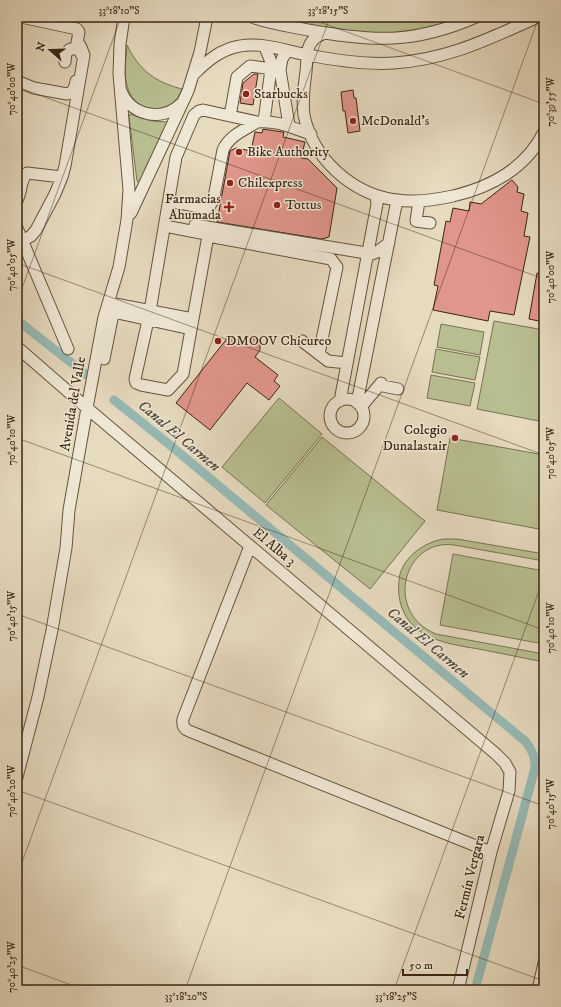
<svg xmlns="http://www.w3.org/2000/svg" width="561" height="1007" viewBox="0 0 561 1007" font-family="'IM FELL DW Pica',serif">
	<rect width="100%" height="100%" fill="#e6dabf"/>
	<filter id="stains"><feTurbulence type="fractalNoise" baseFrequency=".005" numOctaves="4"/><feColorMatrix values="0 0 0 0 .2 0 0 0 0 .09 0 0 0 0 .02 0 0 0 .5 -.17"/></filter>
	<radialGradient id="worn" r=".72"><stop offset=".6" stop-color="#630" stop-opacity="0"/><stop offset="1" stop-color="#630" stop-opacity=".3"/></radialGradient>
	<!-- green -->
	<path fill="#b8be90" stroke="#797252" d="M263 17H464L446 24 401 34 355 33Z
		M127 45C139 70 155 82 182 89 173 116 137 116 128 89 123 76 126 59 127 45Z
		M130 114 152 121 167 122 168 125 141 181 139 182 137 181 129 117Z
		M494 321 544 330V422L477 409Z
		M441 324 484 332 480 355 437 347Z
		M436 349 480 357 475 380 432 372Z
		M431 375 475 383 470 406 427 398Z
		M279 398 322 434 265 503 222 467Z
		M322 437 425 521 370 589 266 505Z
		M450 438 544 455V530L437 510Z
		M443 539H457L544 554V561L454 545C404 538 383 612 436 634L544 654V662C524 658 504 654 484 650 451 644 412 641 401 605 398 595 398 584 400 574 406 555 424 543 443 539Z
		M453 554 544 571V644L440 625Z"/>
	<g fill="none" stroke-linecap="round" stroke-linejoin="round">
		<!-- canal -->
		<path stroke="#97bab6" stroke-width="9" d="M17 320 88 376
			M114 400 165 441 525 741C532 750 535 756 535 768L475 990"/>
	</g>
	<!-- building -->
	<path fill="#e1968b" stroke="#3a2613" d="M254 74H258L253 105 240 103 243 83Z
		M353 90 354 98H356L360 131 348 133 345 111H343L341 92Z
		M263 129 282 132H284L283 137 305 142 301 158 308 159 337 188 329 237 322 239 217 222 230 151 236 148 251 151 255 132 262 133Z
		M512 180 518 187 517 192 524 194 521 211 528 213 524 236 530 237 514 315 490 311 488 321 433 310 438 286 434 285 446 221 450 222 453 208 469 211 470 202 481 204Z
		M537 273 544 274V322L529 319Z
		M229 336 240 345 245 338 250 336 256 340 260 345V350L255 357 278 375 274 381 280 386 269 400 247 383 210 430 176 403Z"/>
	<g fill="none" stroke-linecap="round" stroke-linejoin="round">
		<defs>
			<path id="minor" d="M21 17 77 29 79 32 76 48
				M252 17C270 24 289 26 308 30 373 42 414 44 476 17
				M325 33C304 40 308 54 306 72 304 87 302 100 304 115 313 159 352 194 396 200 415 203 434 200 453 196 491 187 526 168 544 132
				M287 51 282 59 280 70 289 125
				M65 62 66 53 70 49H77L80 51 81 54
				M194 74C207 61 221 49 240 46 260 42 283 50 303 54 333 60 364 65 394 63 449 59 488 39 538 17
				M17 81 34 88 67 94C74 92 75 87 76 81
				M121 91C131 116 162 122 181 104
				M230 116 237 77 250 66 280 70
				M264 121 271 69V62L265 47
				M17 200C22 192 20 180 27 173L62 177
				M169 201 205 208C211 207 212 202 214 197L223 150C229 136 244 130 257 122
				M419 201 416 221 430 223
				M131 213 188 91 200 52 207 17
				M195 225 372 254 377 252 389 243
				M165 226 206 234 208 236 183 374 168 390 141 385 136 383 135 379 150 311 176 157 194 115 199 111 203 110 257 122C277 120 292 128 311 134
				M17 228 68 349
				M208 236 331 259 337 267 319 354
				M22 241 31 236 36 230 55 194 62 177 65 166 84 55 80 45 77 44
				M115 304 193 319
				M113 312 191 329
				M302 341 328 361 347 363
				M17 347 87 408 496 754 505 763 510 772 509 791 491 852 458 990
				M104 359 115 304
				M330 416a17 17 0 1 1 34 0a17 17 0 1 1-34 0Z
				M340 401 377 204 376 196
				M357 403 397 200
				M361 407 381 383 383 386 398 389
				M250 546 183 719C182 725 184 729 189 731L491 852
				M17 777 38 697 52 630 66 548 69 510 87 408 104 317 119 267 127 220 129 190 119 74 120 44 124 17
				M538 990 544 963"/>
		</defs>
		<!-- minor casing -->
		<use href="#minor" stroke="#65533e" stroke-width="13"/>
		<!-- minor -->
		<use href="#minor" stroke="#efe7d5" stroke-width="11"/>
	</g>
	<!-- ticks -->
	<path fill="none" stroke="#3a2613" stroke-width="1" stroke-opacity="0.45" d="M306 17 544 104M17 87 544 279M17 263 544 455M17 302 121 17M17 438 544 630M17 614 544 806M17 790 544 981M17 876 330 17M17 965 85 990M185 990 539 17M394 990 544 577"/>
	<!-- markers -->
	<g fill="#8f2418" stroke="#efe7d5" stroke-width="1.5">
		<circle cx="246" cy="94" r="4"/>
		<circle cx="353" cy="121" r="4"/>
		<circle cx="239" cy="152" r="4"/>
		<circle cx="230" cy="183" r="4"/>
		<circle cx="277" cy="205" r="4"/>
		<path d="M227 201h4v4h4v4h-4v4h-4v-4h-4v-4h4z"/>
		<circle cx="218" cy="341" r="4"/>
		<circle cx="455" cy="438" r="4"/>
	</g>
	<g text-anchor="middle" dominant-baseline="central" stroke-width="3" stroke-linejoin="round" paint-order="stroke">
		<!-- poi labels -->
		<g font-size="14" fill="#3a2613" stroke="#efe7d5" text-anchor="start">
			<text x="254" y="94">Starbucks</text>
			<text x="361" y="121">McDonald's</text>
			<text x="247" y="152">Bike Authority</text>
			<text x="238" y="183">Chilexpress</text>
			<text x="221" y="199" text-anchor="end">Farmacias<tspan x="221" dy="16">Ahumada</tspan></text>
			<text x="285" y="205">Tottus</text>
			<text x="226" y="341">DMOOV Chicureo</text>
			<text x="447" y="430" text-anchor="end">Colegio<tspan x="447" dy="16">Dunalastair</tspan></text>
		</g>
		<!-- street labels -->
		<g font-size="14" fill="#3a2613" stroke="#efe7d5">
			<text transform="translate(73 404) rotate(-80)">Avenida del Valle</text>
			<text transform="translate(274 547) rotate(40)">El Alba 3</text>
			<text transform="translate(470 877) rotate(-76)">Fermín Vergara</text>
		</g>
		<!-- water labels -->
		<g font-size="15" font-style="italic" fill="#514b3c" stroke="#efe7d5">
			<text transform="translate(179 436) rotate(40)">Canal El Carmen</text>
			<text transform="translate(428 643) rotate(40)">Canal El Carmen</text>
		</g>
	</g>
	<!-- margin -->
	<rect width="561" height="1007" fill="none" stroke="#e6dabf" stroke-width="44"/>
	<!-- north arrow -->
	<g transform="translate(50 50) rotate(290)" stroke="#efe7d5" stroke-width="3" paint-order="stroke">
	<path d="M0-3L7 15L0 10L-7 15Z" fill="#3a2613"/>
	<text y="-6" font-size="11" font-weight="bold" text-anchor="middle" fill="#3a2613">N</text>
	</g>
	<!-- scale -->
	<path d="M403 969v6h64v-6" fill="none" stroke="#3a2613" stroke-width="2"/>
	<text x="409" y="969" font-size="12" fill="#3a2613" stroke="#efe7d5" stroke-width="3" paint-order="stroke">50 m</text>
	<rect x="22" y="22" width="517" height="963" fill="none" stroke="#3a2613" stroke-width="1.5"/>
	<g font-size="10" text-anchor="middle" fill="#3a2613">
		<text x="119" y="14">33°18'10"S</text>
		<text x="328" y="14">33°18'15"S</text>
		<text transform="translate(11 89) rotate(-90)" y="4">70°40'00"W</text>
		<text transform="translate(550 102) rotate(-90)" y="4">70°39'55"W</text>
		<text transform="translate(11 265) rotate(-90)" y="4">70°40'05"W</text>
		<text transform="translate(550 277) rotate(-90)" y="4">70°40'00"W</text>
		<text transform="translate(11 440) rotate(-90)" y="4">70°40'10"W</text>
		<text transform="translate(550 453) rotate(-90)" y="4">70°40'05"W</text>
		<text transform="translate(11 616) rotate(-90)" y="4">70°40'15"W</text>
		<text transform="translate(550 628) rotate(-90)" y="4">70°40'10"W</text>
		<text transform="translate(11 791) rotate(-90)" y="4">70°40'20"W</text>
		<text transform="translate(550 804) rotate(-90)" y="4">70°40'15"W</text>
		<text transform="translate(11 967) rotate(-90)" y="4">70°40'25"W</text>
		<text x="186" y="1000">33°18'20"S</text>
		<text x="396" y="1000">33°18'25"S</text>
	</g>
	<rect width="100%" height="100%" filter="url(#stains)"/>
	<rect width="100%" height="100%" fill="url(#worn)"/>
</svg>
